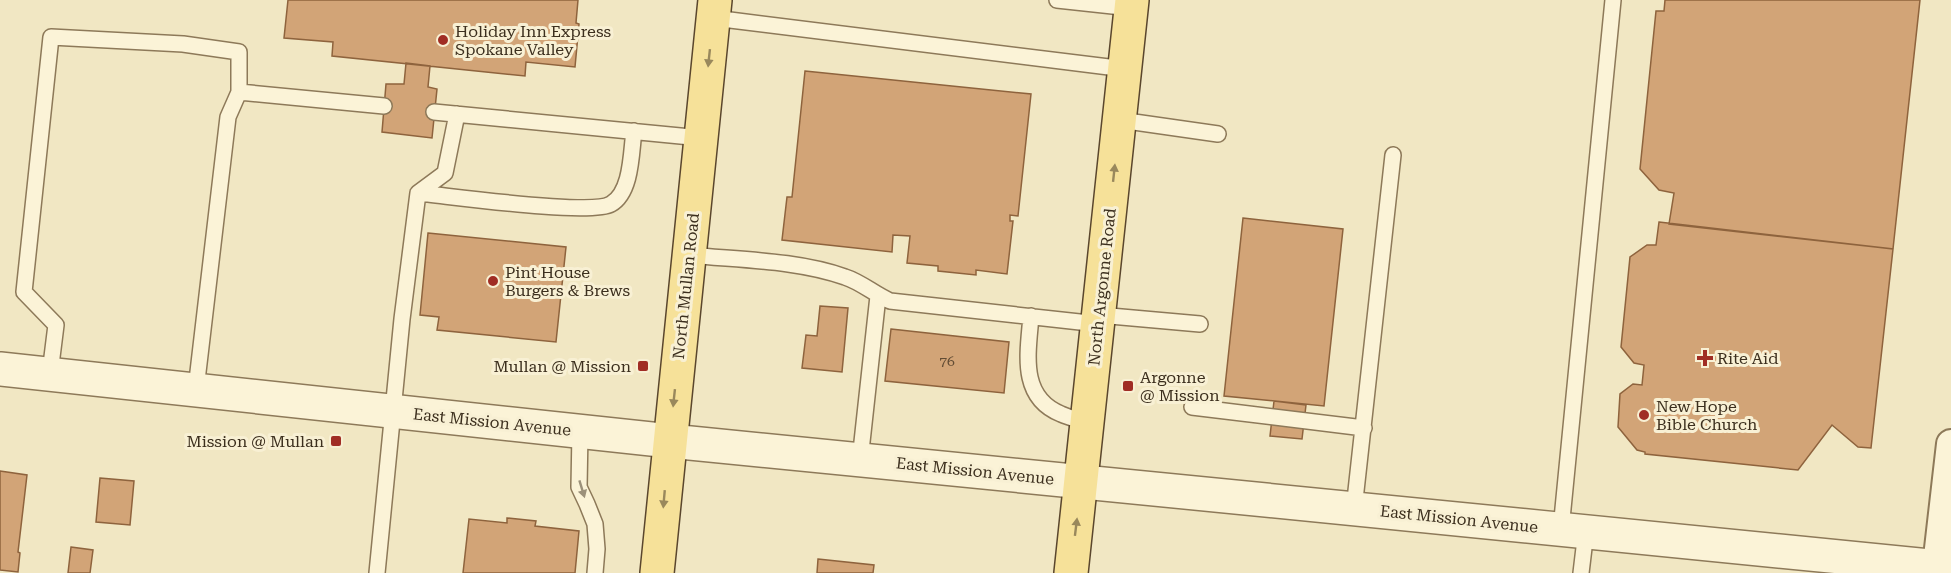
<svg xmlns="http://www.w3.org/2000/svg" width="1951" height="573" viewBox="0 0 1951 573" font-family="'Roboto Serif',serif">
	<rect width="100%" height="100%" fill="#f1e7c3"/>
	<!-- building -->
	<path fill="#d2a477" stroke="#8e633d" stroke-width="1.5" d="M288 0H578L576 23 579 24 575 67 526 62 525 76 332 56 333 42 284 38Z
		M1665 0H1920L1893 249 1669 224 1674 193 1659 190 1640 169 1656 11H1664Z
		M406 63 430 66 428 87 437 89 432 138 382 132 386 84H404Z
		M805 71 1031 94 1018 216 1010 215V221H1013L1007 274 976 270V275L938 271V266L907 263 910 236 893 235 892 252 782 240 787 197H792Z
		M1243 218 1343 229 1324 406 1224 396Z
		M1659 222 1893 249 1871 448 1858 447 1832 425 1798 470 1645 454V452L1637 450 1618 427 1620 394 1633 384 1642 385 1644 365 1634 363 1621 347 1630 257 1647 245H1656Z
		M428 233 566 247 556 342 437 330 439 317 420 315Z
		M820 306 848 308 842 372 802 368 806 335 817 336Z
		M891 329 1009 342 1004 393 885 381Z
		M1274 401 1306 405 1302 439 1270 436Z
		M0 471 27 475 18 552 20 553 18 572 0 570Z
		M100 478 134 481 130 525 96 522Z
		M507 518 536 521 535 526 579 531 575 573H463L469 519 507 523Z
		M71 547 93 550 90 573H68Z
		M818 559 874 565 873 573H817Z"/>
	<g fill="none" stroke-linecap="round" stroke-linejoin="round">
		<defs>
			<path id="service" d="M1057 0 1131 8
				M714 18 1125 69
				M434 112 701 138
				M1120 120 1218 134
				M418 193C450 196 591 216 611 204 632 192 631 152 634 131
				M689 255C739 260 797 260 845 277 861 282 874 294 890 301L1098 324
				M1099 315 1200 324
				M1031 316C1028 353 1019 397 1061 414 1070 418 1079 420 1088 423
				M50 373 56 325 24 292 51 37 183 44 239 52V92
				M196 389 228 117 239 92 384 106
				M1192 407 1364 428
				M580 432 579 487 587 504 595 524 597 549 595 573
				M860 460 878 296
				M1354 509 1393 155
				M1561 529 1613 0
				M377 573 402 319 418 193 445 173 457 114
				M1581 573 1586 531"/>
			<path id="minor" d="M1937 566 1951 444"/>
			<path id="tertiary" d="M0 369 670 441 1951 568"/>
			<path id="primary" d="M657 573 715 0
				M1071 573 1132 0"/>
		</defs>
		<!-- service casing -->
		<use href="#service" stroke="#8d7959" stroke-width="18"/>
		<!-- minor casing -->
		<use href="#minor" stroke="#8d7959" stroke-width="32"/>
		<!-- tertiary casing -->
		<use href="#tertiary" stroke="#8d7959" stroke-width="36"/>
		<!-- primary casing -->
		<use href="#primary" stroke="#5a462d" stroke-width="36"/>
		<!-- service -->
		<use href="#service" stroke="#fbf3d7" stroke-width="15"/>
		<!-- minor -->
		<use href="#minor" stroke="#fbf3d7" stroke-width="28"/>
		<!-- tertiary -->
		<use href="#tertiary" stroke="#fbf3d7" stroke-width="33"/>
		<!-- primary -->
		<use href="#primary" stroke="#f6e199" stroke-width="33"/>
	</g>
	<!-- one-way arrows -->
	<defs><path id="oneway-solid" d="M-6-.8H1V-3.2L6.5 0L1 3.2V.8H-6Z" transform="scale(1.5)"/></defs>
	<g fill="#99885c">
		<use href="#oneway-solid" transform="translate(709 58) rotate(96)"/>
		<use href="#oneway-solid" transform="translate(1114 173) rotate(-84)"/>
		<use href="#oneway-solid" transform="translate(674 398) rotate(96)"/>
		<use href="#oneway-solid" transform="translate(664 499) rotate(95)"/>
		<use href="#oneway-solid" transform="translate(1076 527) rotate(-83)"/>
	</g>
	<use fill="#9c917a" href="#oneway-solid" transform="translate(582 489) rotate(73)"/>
	<!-- markers -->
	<g fill="#a02d24" stroke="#f8f0d4" stroke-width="2">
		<circle cx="443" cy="40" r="6"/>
		<circle cx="493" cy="281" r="6"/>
		<path d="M1702 349h6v6h6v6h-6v6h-6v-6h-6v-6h6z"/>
		<rect x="637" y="360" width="12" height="12" rx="3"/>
		<rect x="1122" y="380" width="12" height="12" rx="3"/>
		<circle cx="1644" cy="415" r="6"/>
		<rect x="330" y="435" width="12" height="12" rx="3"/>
	</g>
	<g text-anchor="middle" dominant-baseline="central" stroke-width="6" stroke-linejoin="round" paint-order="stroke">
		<!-- number labels -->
		<g font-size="14" fill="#624c34">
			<text x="947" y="361">76</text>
		</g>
		<!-- poi labels -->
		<g font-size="16" fill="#3c2f1e" stroke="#f8f0d4" text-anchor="start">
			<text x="455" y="31">Holiday Inn Express<tspan x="455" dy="18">Spokane Valley</tspan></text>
			<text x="505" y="272">Pint House<tspan x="505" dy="18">Burgers &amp; Brews</tspan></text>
			<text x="1717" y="358">Rite Aid</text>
			<text x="631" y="366" text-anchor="end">Mullan @ Mission</text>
			<text x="1140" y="377">Argonne<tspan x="1140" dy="18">@ Mission</tspan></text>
			<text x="1656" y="406">New Hope<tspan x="1656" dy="18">Bible Church</tspan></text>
			<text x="324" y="441" text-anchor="end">Mission @ Mullan</text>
		</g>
		<!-- street labels -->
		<g font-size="16" fill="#3c2f1e" stroke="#f8f0d4">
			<text transform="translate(686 286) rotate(-84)">North Mullan Road</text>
			<text transform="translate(1102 287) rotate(-84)">North Argonne Road</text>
			<text transform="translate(492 422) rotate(6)">East Mission Avenue</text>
			<text transform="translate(975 471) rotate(6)">East Mission Avenue</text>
			<text transform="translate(1459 519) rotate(6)">East Mission Avenue</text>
		</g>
	</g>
</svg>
